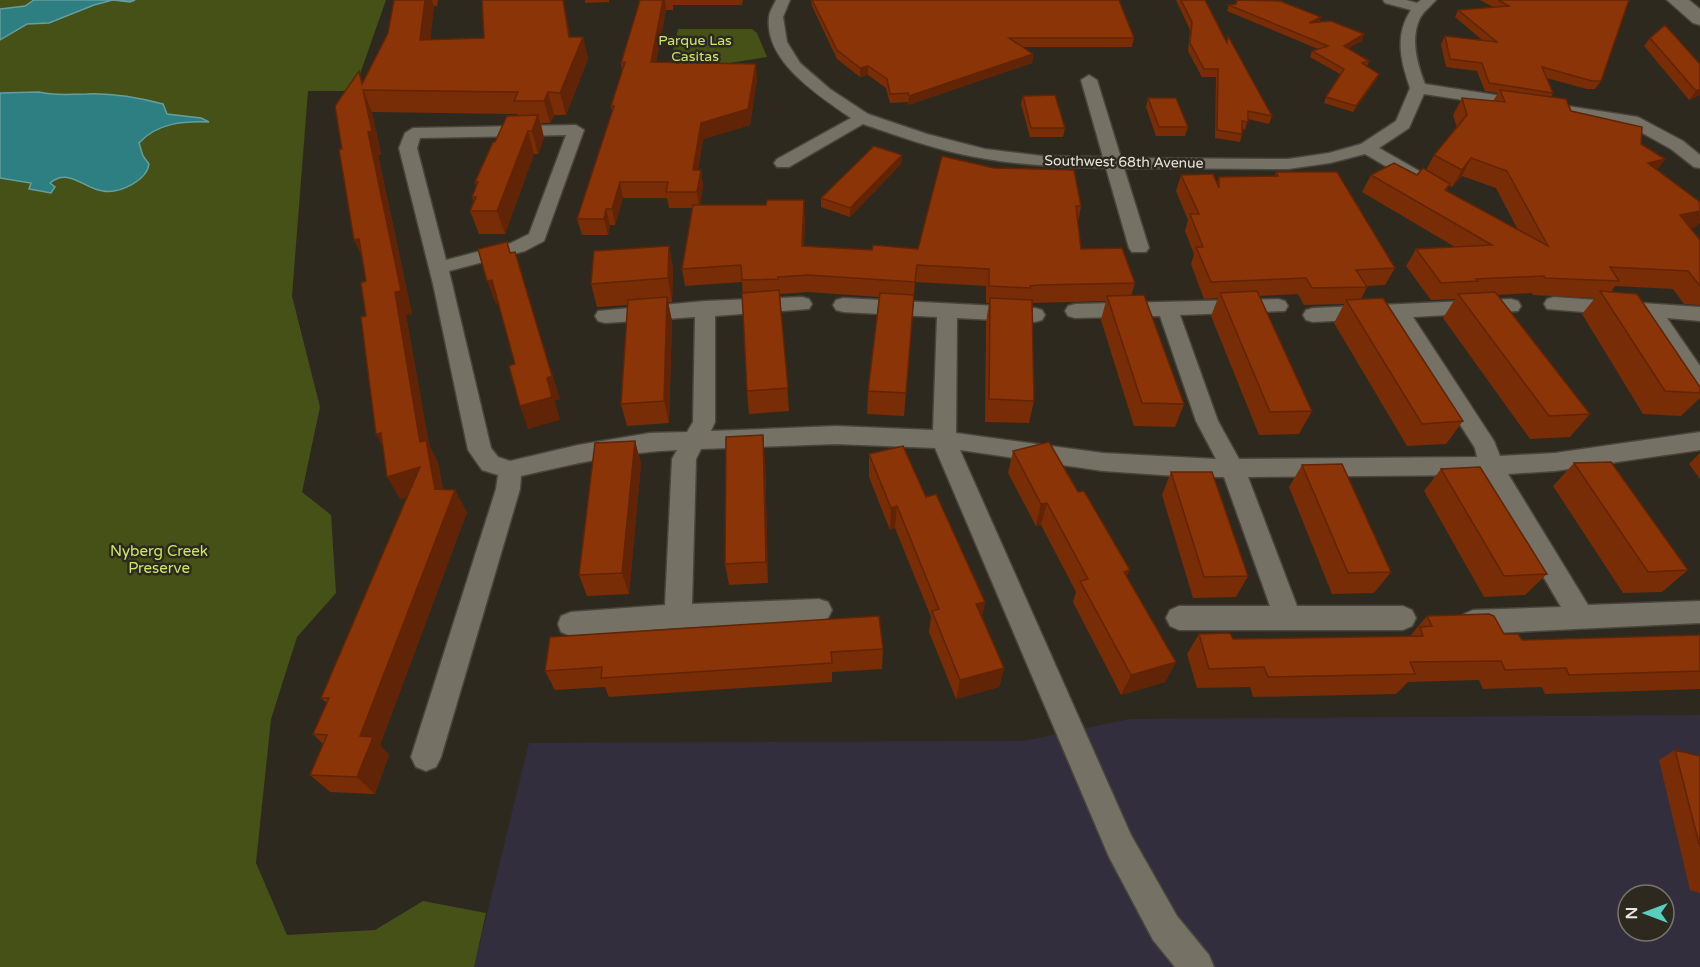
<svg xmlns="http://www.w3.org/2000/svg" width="1700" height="967" viewBox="0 0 1700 967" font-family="'Varela Round',sans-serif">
	<rect width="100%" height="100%" fill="#2d291f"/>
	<!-- commercial -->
	<path fill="#332e3e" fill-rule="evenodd" d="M1700 715V967H474L529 743 1024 741 1130 719ZM1628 895H1664V931H1628Z"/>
	<!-- green -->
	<path fill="#455116" d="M0 0H386L354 91H308L292 296 320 407 302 492 331 515 336 593 297 637 271 719 256 863 287 935 375 930 423 901 486 913 474 967H0Z
		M678 29H752L757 33 767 57 668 73Z"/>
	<!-- water -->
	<path fill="#2e7f82" stroke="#669e9e" stroke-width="1.5" d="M34 0H135L130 2 113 0 94 5 49 23 27 24 0 40V9L25 6Z
		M39 92C54 96 71 94 87 94 111 93 140 98 163 104L167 114 201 118 209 122C183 121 157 123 139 143L143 156 149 164C147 180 120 194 103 191 84 189 69 167 50 183L55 187 51 193 29 189 31 183 0 178V93Z"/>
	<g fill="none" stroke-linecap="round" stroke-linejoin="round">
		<defs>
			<path id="minor" d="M776 0H790L783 17 787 42 800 63 830 89 868 114 927 134 985 149 1043 156 1103 157 1081 80 1089 75 1097 80 1121 158 1288 159 1329 153 1361 144 1396 121 1410 88C1401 62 1394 35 1411 10L1385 3 1383 0H1406L1417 3 1421 0H1436C1431 6 1424 11 1420 18 1410 39 1417 64 1425 84L1638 117 1683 141 1700 155V168L1694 167 1671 149 1628 125 1424 94 1409 128 1379 148 1428 176 1431 180 1428 184H1416L1365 154 1330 163 1288 169 1124 168 1149 248 1146 252H1132L1129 248 1106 168C1066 167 1027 166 987 159 945 153 904 138 863 124L789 167H777L774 163 777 159 851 118C820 96 764 62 769 17 769 12 774 5 776 0Z
				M576 125 584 130 544 241 525 251 449 271 491 448 498 457 510 461 578 445 650 433 687 432 693 422 695 317 605 323 598 321 595 316 598 311 705 301 802 297 809 299 812 304 809 309 715 316V422L711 431 836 426 933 430 937 317 843 312 836 310 833 305 836 300 843 298 1035 308 1042 310 1045 315 1042 320 1035 322 957 318 956 433 1103 453 1216 459 1196 421 1160 316 1075 318 1068 316 1065 311 1068 306 1075 304 1278 299 1285 301 1288 306 1285 311 1180 315 1218 421 1239 459 1477 457 1475 448 1392 318 1313 322 1306 320 1303 315 1306 310 1313 308 1511 299 1518 301 1521 306 1518 311 1413 317 1494 441 1500 456 1555 453 1700 432V450L1555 471 1508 474 1588 605 1700 601V623L1473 634 1464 630 1460 622 1464 614 1473 610 1561 607 1484 475 1248 477 1297 606H1403L1412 610 1416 618 1412 626 1403 630H1179L1170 626 1166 618 1170 610 1179 606H1270L1224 477H1191L1103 471 960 450 1131 835 1177 916 1209 955 1214 967H1175L1153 940 1109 857 935 448 836 444 701 449 696 459 692 604 819 599 828 602 832 610 828 618 819 621 678 628 571 636 561 632 558 624 561 616 571 612 665 605 672 459 677 450C624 452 573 464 521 476L520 489 441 757 436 767 426 771 416 767 411 757 496 489 498 475 482 470 468 450 433 284 399 148 405 133 413 128ZM566 135 529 234 511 243 446 260 417 148 420 138Z
				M1554 297 1700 307V321L1667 318 1700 366V391L1692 389 1644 317 1547 309 1544 304 1547 299Z"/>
			<path id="secondary" d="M1667 0H1689L1700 9V25L1693 23Z"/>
		</defs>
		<!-- minor casing -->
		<use href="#minor" stroke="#48453c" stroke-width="3"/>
		<!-- secondary casing -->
		<use href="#secondary" stroke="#48453c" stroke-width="3"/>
		<!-- minor -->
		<use href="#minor" fill="#757165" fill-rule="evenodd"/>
		<!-- secondary -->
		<use href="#secondary" fill="#757165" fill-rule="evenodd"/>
	</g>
	<!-- wall -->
	<path fill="#782d07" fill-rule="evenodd" d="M394 0H438L437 6H434L430 40 583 37 588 59 566 115H554L550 123H541L544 138 538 154H534L505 234H479L470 211 474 202 472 197 476 187 475 182 495 142 518 115V114L372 112 381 154 378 155 412 314 406 315 429 445 438 463 443 490 467 512 380 745 389 755 375 794 330 792 310 775 323 744 313 734 327 703 321 698 407 497 400 499 366 316V281L363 258 354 240 342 149 363 81 388 33Z
		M585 0H609V2L585 3Z
		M640 0H743L742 5H673V10H666L656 62 757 79 750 125 703 139 698 170H701L703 186 700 205 805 217 804 246 872 250 918 249 942 156 1081 206 1078 222 1081 249 1135 283 1131 296 1184 404 1175 427 1134 426 1101 320 1106 301 1032 303 1034 401 1029 423 985 422 986 322 989 303H986V286L915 282 904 416 867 414 868 391 879 297 808 292 780 294 789 411 749 414 747 391 742 282 685 286 682 269 692 208H669L667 198H623L615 225H610L608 235H582L577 219 612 112 611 106 622 71 621 63Z
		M811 0H1119L1134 38 1132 47H1023L1033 54 1032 63 908 105V102L890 103 886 88 868 75 860 77 837 59 812 6Z
		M1176 0H1205L1227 42 1272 116 1269 124 1248 119 1245 130 1242 129V134L1240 142 1215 138 1216 77H1202L1188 51 1190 30Z
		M1480 0H1629L1601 81 1595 89H1587L1546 78 1553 93 1551 97 1571 111 1641 144 1665 159 1657 170 1696 227 1691 228 1700 240V305L1684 304 1673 289 1615 286 1611 292 1700 387V398L1681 416 1643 414 1582 314 1595 298 1533 295 1532 293 1497 295 1590 414 1570 437 1530 439 1443 318 1455 299 1431 300 1406 266 1416 249 1455 247 1362 192 1371 175H1417L1426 170 1434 155 1457 128 1453 115 1462 98 1493 101 1498 93 1485 91 1477 71 1446 67 1441 44 1445 36 1482 40 1455 17 1458 10 1493 7ZM1462 176 1496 188 1518 230 1446 191 1449 186 1452 187Z
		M1274 1 1321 17 1319 22 1362 41 1348 48 1369 61 1367 66 1379 74 1376 80 1353 112 1324 103 1326 97 1340 74 1310 57 1312 51 1318 49 1227 11 1229 5Z
		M1650 38 1700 95 1689 100 1644 46Z
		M1023 96 1065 128 1063 137H1030L1021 104Z
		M1148 98 1188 127 1185 136H1156L1146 107Z
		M902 155 901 164 850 217 821 207V198Z
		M1276 172 1395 268 1385 285 1367 286V287L1361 299 1463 421 1446 444 1407 446 1334 323 1344 304 1304 305 1298 294 1259 296 1312 411 1299 434 1259 435 1211 316 1218 298 1204 299 1191 264 1194 254 1185 231 1188 220 1176 191 1181 175 1217 184 1219 177 1275 176Z
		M669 246 673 269 672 302H668L672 321 669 423 627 426 621 404 628 305 597 307 591 284Z
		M635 441 641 464 629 594 587 596 579 575Z
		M1013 451 1127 577 1176 662 1165 682 1121 695 1073 602 1076 592 1041 525 1036 526 1008 473Z
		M1700 453V479L1689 464Z
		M869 454 926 497 985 602 982 616 1004 668 999 687 956 699 929 632 931 617 895 528 890 530 869 477Z
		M765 458 768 583 729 585 725 564Z
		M1574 463 1688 570 1662 592 1623 593 1553 486Z
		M1302 465 1391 572 1374 593 1332 594 1289 487Z
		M1441 469 1547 574 1525 595 1484 597 1424 491Z
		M1171 472 1248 576 1236 597 1193 598 1162 495Z
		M1427 616 1504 634 1522 640 1700 635V689L1545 694 1542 687 1483 689 1479 680 1408 682 1396 694 1253 697 1250 687 1197 688 1187 654 1199 634 1233 639 1410 636Z
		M883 649 882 669 832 672V682L609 697 605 687 555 690 545 671Z
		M1675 750 1700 756V893L1690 890 1659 760Z"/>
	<!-- shaded-wall -->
	<path fill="#612406" d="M425 0H432L434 6 428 62 420 40Z
		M563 0H564L574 58 583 37 588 59 566 115 560 93 569 37Z
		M663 0H665L666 10 653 77 651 62Z
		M1321 17 1318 23H1309Z
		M1364 34 1362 41 1341 52 1344 46Z
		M1033 54 1032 63 908 105 909 96Z
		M756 64 757 79 750 125 703 139 695 186 693 170 701 123Z
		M868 66V75L860 77V68Z
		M1379 74 1376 80 1353 112 1356 106Z
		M1700 89V95L1689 100 1696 91Z
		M363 90 372 112 381 154 378 155 412 314 406 315 429 445 438 463 447 511 455 490 467 512 380 745 389 755 375 794 357 777 360 736 435 489 420 442 368 132Z
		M548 92 554 115 550 123 544 101Z
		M538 115 544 138 538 154 532 131Z
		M528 131 534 154 505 234 497 211Z
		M902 155 901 164 850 217V208Z
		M1471 158 1462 176 1452 187 1462 170Z
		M1665 159 1652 176 1648 163Z
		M701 170 703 186 699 208 697 192Z
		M620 182 623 198 615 225 612 209Z
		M804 200 805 217 803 263 802 246Z
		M606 209 610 225 608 235 604 219Z
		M1700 211V223L1696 227 1666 232 1680 215Z
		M359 239 365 263 354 240Z
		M669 246 673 269 672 302 668 278Z
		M515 252 560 399 555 401 560 420 528 429 520 406 547 378Z
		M492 280 500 303 496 305 487 281Z
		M667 297 672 321 669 423 664 401Z
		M381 433 389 457 376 434Z
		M763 435 765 458 768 583 766 562Z
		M635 441 641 464 629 594 622 573Z
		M420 467 432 489 400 499 387 477Z
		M1047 503 1041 525 1036 526 1041 504Z
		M897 506 895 528 890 530 891 508Z
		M1130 570 1121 591 1124 572Z
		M985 602 980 623 976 604Z
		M1176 662 1165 682 1121 695 1131 675Z
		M1004 668 999 687 956 699 960 680Z"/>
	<!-- building -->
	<path fill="#8b3408" stroke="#612406" stroke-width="1.5" d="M394 0H425L420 40 484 38 482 0H563L569 37H583L560 93 548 92 544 101H514L518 92 363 90 372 131 368 132 401 291 395 292 420 442 426 440 435 489 455 490 360 736 373 737 357 777 310 775 327 735 313 734 329 698H321L420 467 387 477 381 433 376 434 361 317 366 316 361 283 366 281 359 239 354 240 339 149H342L335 106 359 71 362 84 388 33Z
		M640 0H663L651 62 756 64 748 109 701 123 693 170H701L697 192H666L668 182H620L612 209H606L604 219H577L614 106H611L625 62 621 63Z
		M812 0H1119L1134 38H1009L1033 54 909 96 908 93 890 94 887 79 868 66 860 68 837 50Z
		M1181 0H1205L1227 43 1228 36 1272 116 1248 111V122L1242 121V134L1217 130 1218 69H1204L1190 43 1192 22Z
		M1237 0 1280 1 1321 17 1309 23 1331 21 1364 34 1344 46 1369 61 1362 63 1379 74 1356 106 1326 97 1344 69 1312 51 1328 46 1229 5 1236 4Z
		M1498 0H1629L1601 81H1592L1542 67 1553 93 1489 83 1482 63 1450 59 1445 36 1497 42 1458 10 1509 6Z
		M1665 25 1700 64V89L1696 91 1650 38Z
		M1500 90 1566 99 1571 111 1642 127 1641 144 1665 159 1648 163 1700 202V211L1680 215 1700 240V286L1688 271 1610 267 1619 281 1545 278 1544 276 1476 279 1478 281 1441 283 1416 249 1492 245 1371 175 1394 163 1417 175 1423 168 1450 184 1445 190 1548 246 1507 171 1471 158 1462 170 1434 155 1467 115 1462 98 1505 102Z
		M1055 95 1065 128H1031L1023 96Z
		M1148 98H1176L1188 127H1159Z
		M538 115 532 131H528L497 211H470L476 197H472L478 182H475L493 142H495L507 116Z
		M874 146 902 155 850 208 821 198Z
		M942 156 994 168 1074 170 1081 206H1076L1081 249 1122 248 1135 283 1040 285 1030 286V288L989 286V269L917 265 915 282 808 275 778 277V279L742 280 741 265 682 269 693 205H766L767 200H804L802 246 872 250 873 245 918 249Z
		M1276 172H1337L1395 268 1356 270 1367 287 1312 288 1306 278 1211 282 1196 247H1203L1190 214H1199L1181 175 1213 174 1219 188V177L1278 176Z
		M507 242 510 253 515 252 552 376 547 378 552 397 520 406 509 366 515 364 492 280 487 281 478 249Z
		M669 246 668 278 591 284 594 251Z
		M779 290 788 388 747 391 742 293Z
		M1257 291 1312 411 1270 412 1220 293Z
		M1600 291 1637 294 1700 387V393L1665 391Z
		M1495 292 1590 414 1549 416 1458 294Z
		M880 293 914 295 906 393 868 391Z
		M1144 295 1184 404 1142 403 1107 296Z
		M667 297 664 401 621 404 628 300Z
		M990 298 1032 300 1034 401 989 399Z
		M1383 298 1463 421 1422 424 1346 300Z
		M763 435 766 562 725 564 726 437Z
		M635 441 622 573 579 575 595 443Z
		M1049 442 1078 492 1084 491 1130 570 1124 572 1176 662 1131 675 1080 581 1088 579 1047 503 1041 504 1013 451Z
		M903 446 926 497 936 494 985 602 976 604 1004 668 960 680 932 611 939 609 897 506 891 508 869 454Z
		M1611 462 1688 570 1648 572 1574 463Z
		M1342 464 1391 572 1348 573 1302 465Z
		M1480 467 1547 574 1504 576 1441 469Z
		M1171 472H1212L1248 576 1204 577Z
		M1489 614 1494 616 1504 634H1518L1522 640 1700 635V671L1569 675 1566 668 1505 670 1501 661 1410 662 1415 674 1268 677 1264 667 1209 669 1199 634 1230 633 1233 639 1423 636 1420 627 1432 626 1427 616Z
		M879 616 883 649 831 652 832 663 601 678 602 667 545 671 550 637Z
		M1675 750 1700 756V847Z"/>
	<g text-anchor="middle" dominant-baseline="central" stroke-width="5" stroke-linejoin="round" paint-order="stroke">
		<!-- far-park labels -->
		<g font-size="14" fill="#cbe765" stroke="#2d291f">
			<text x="695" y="40">Parque Las<tspan x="695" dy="16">Casitas</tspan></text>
		</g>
		<!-- far-street labels -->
		<g font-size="14" fill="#e8e6df" stroke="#2d291f">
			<text transform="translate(1124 162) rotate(1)">Southwest 68th Avenue</text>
		</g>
		<!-- park labels -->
		<g font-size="15" fill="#cbe765" stroke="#2d291f">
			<text x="159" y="551">Nyberg Creek<tspan x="159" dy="17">Preserve</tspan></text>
		</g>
	</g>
	<!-- north arrow -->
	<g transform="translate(1646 913) rotate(270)"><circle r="28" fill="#2d291f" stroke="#78756c" stroke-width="1.5"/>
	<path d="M0-4.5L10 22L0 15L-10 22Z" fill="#58cebf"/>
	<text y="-9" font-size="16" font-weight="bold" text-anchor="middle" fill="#e8e6df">N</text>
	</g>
</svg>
